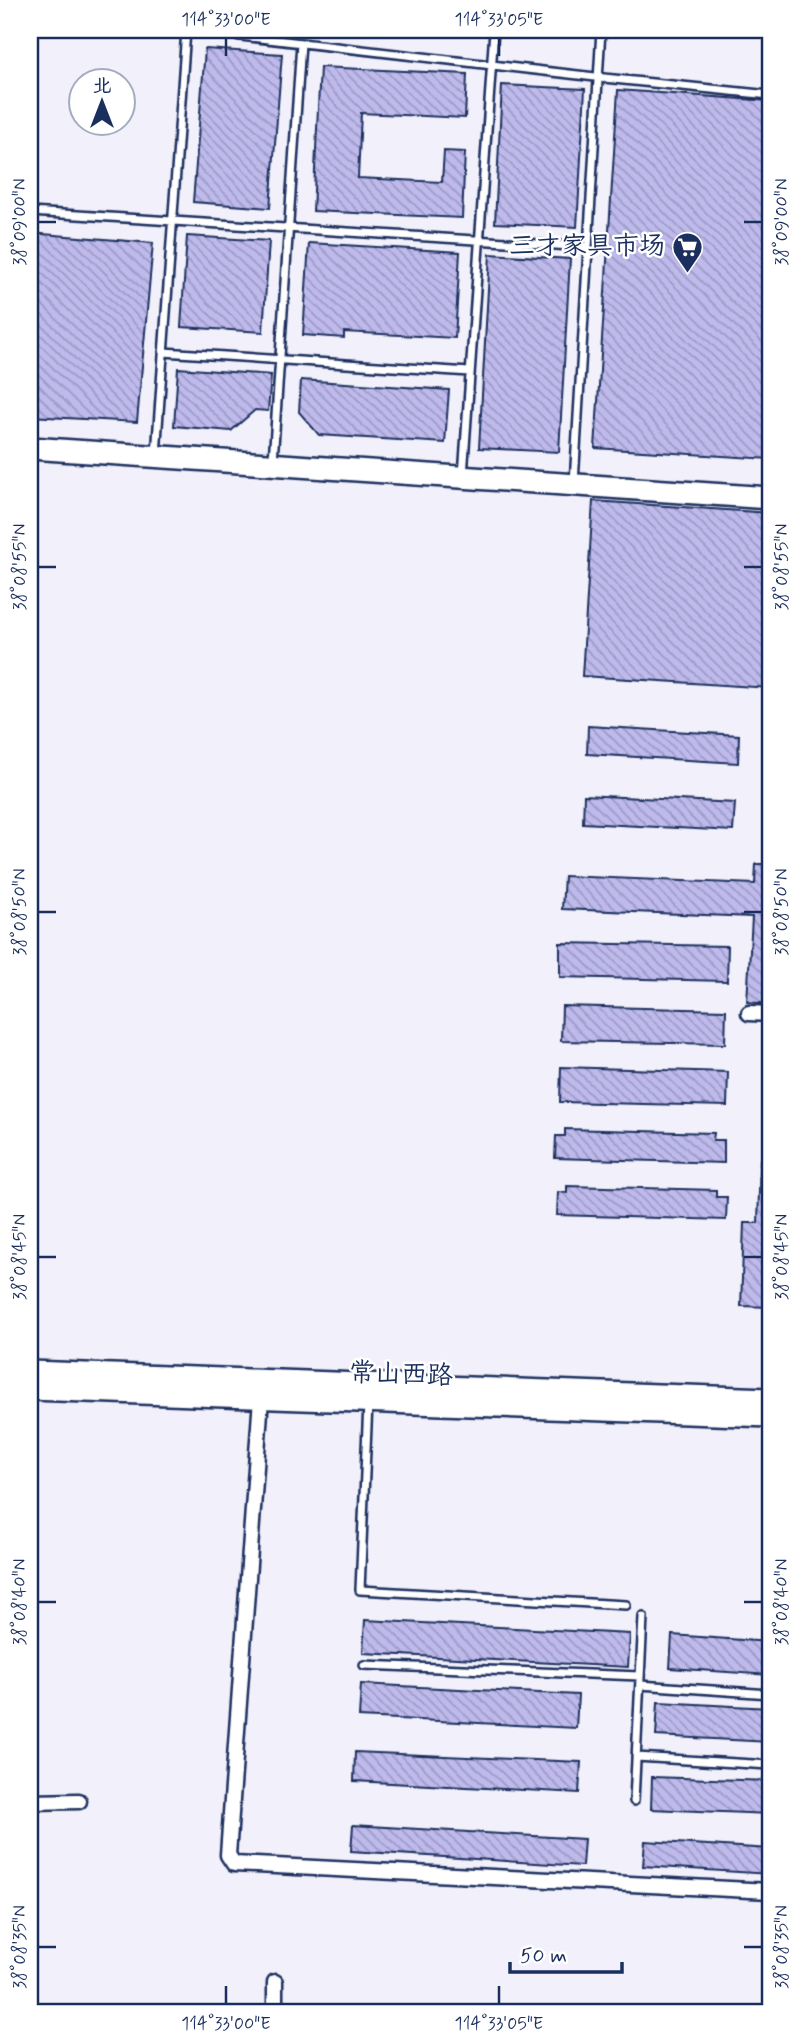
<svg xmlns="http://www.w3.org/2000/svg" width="800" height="2042" viewBox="0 0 800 2042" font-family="Mynerve,'LXGW WenKai TC',sans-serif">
	<defs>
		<pattern id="building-back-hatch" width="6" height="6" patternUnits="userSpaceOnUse" patternTransform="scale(1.75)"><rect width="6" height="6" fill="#bfbaec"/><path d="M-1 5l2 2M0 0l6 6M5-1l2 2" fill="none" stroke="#9a98c2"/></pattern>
	</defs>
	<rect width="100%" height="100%" fill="#f2f1fb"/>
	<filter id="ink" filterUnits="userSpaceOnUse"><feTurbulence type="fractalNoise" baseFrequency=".0143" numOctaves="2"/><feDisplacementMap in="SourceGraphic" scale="14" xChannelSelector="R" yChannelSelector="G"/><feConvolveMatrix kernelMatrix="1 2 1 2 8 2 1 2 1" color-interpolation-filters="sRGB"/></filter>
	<g filter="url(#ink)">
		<!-- building -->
		<path fill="url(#building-back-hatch)" stroke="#1b2f5e" stroke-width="2" d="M205 49 282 54 270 208 193 202Z
			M320 67 467 74 465 118 361 113 358 178 442 182 444 151 465 152 462 218 313 211Z
			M502 85 585 89 577 227 495 223Z
			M618 90 770 101V459L595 448Z
			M30 233 153 243 137 422 30 416Z
			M187 236 269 241 263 332 181 327Z
			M309 243 460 252 455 338 344 332V338L303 335Z
			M490 254 570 259 559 452 479 448Z
			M178 368 271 375 268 411 255 410 231 431 174 426Z
			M301 380 449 390 445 443 319 435 299 412Z
			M593 501 770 513V688L582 676Z
			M588 726 739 735 738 763 587 754Z
			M584 795 735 803 733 831 583 823Z
			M756 864H770V1004L747 1002 752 917 562 909 564 876 755 884Z
			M560 943 728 946 727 981 560 977Z
			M562 1006 726 1010 725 1044 561 1041Z
			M561 1067 728 1072 727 1106 560 1102Z
			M565 1129 714 1133 713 1140H724V1163L555 1158 556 1136H565Z
			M760 1159H770V1307L741 1306 744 1223H758Z
			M567 1186 716 1190V1197H727L726 1220 557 1215 558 1192 567 1193Z
			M365 1620 630 1634 628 1667 363 1653Z
			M672 1635 770 1642V1675L670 1668Z
			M361 1684 578 1695 576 1728 359 1717Z
			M658 1702 770 1708V1742L656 1736Z
			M355 1752 581 1762 579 1793 354 1781Z
			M652 1777 770 1781V1814L651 1809Z
			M353 1825 584 1839 582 1866 351 1851Z
			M645 1841 770 1849V1874L643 1866Z"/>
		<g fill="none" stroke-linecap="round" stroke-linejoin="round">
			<defs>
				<path id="lane" d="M189 30 604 78 770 95
					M30 212 587 247
					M163 352 470 372
					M156 455 186 30
					M273 461 301 43
					M463 476 494 30
					M574 483 601 30
					M368 1403 360 1590 626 1605
					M364 1665 640 1676
					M640 1685 770 1694
					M636 1757 770 1765
					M634 1801 643 1617"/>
				<path id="street" d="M749 1013 770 1014
					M261 1398 228 1855 234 1864 770 1891
					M30 1802 79 1801
					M275 1982V2012"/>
				<path id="secondary" d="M30 448 770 498
					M30 1372 770 1399
					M30 1389 770 1416"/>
			</defs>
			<!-- lane casing -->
			<use href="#lane" stroke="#1b2f5e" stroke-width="12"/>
			<!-- street casing -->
			<use href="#street" stroke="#1b2f5e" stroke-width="19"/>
			<!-- secondary casing -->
			<use href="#secondary" stroke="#1b2f5e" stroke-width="26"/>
			<!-- lane -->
			<use href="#lane" stroke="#fff" stroke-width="7"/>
			<!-- street -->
			<use href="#street" stroke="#fff" stroke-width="14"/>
			<!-- secondary -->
			<use href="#secondary" stroke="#fff" stroke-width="21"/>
		</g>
	</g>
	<!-- ticks -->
	<path fill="none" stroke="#1b2f5e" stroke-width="2.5" d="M226 38V56M499 38V56M38 222H56M744 222H762M38 567H56M744 567H762M38 912H56M744 912H762M38 1257H56M744 1257H762M38 1602H56M744 1602H762M38 1947H56M744 1947H762M226 1986V2004M499 1986V2004"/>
	<!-- icons -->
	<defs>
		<symbol id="supermarket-pin" viewBox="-11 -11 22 30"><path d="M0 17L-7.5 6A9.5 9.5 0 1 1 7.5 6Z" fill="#1b2f5e" stroke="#fff"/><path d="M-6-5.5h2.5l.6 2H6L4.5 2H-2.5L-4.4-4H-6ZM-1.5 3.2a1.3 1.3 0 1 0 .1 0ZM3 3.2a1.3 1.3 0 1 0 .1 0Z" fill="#fff"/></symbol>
	</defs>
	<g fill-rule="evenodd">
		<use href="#supermarket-pin" x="670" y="230" width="35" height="47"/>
	</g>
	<g text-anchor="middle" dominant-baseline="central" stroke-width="5" stroke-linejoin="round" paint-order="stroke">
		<!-- poi labels -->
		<g font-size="26" fill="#1b2f5e" stroke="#fff" text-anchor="end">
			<text x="665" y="247">三才家具市场</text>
		</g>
		<!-- street labels -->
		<g font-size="26" fill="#1b2f5e" stroke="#fff">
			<text transform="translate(401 1375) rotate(2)">常山西路</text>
		</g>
	</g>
	<!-- margin -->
	<rect width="800" height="2042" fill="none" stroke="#fff" stroke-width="77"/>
	<!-- north arrow -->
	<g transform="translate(102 102)"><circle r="33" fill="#ffffff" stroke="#a4acbf" stroke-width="2"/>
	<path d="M0-5L12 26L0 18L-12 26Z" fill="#1b2f5e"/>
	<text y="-10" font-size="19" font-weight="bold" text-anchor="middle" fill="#1b2f5e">北</text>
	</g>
	<!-- scale -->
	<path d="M510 1962v10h112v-10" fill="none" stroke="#1b2f5e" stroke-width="3.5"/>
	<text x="520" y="1962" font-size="21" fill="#1b2f5e" stroke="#ffffff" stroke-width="5" paint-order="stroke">50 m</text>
	<rect x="38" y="38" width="724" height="1966" fill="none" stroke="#1b2f5e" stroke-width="2.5"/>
	<g font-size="18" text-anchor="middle" fill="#1b2f5e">
		<text x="226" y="25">114°33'00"E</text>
		<text x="499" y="25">114°33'05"E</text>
		<text transform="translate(19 222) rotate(-90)" y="6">38°09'00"N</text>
		<text transform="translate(781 222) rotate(-90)" y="6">38°09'00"N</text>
		<text transform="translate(19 567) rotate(-90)" y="6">38°08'55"N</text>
		<text transform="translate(781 567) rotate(-90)" y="6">38°08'55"N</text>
		<text transform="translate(19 912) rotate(-90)" y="6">38°08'50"N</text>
		<text transform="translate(781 912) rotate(-90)" y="6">38°08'50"N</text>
		<text transform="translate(19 1257) rotate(-90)" y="6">38°08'45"N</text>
		<text transform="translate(781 1257) rotate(-90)" y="6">38°08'45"N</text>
		<text transform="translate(19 1602) rotate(-90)" y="6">38°08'40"N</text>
		<text transform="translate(781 1602) rotate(-90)" y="6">38°08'40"N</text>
		<text transform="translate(19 1947) rotate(-90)" y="6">38°08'35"N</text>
		<text transform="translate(781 1947) rotate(-90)" y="6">38°08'35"N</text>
		<text x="226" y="2029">114°33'00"E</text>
		<text x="499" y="2029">114°33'05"E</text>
	</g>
</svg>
